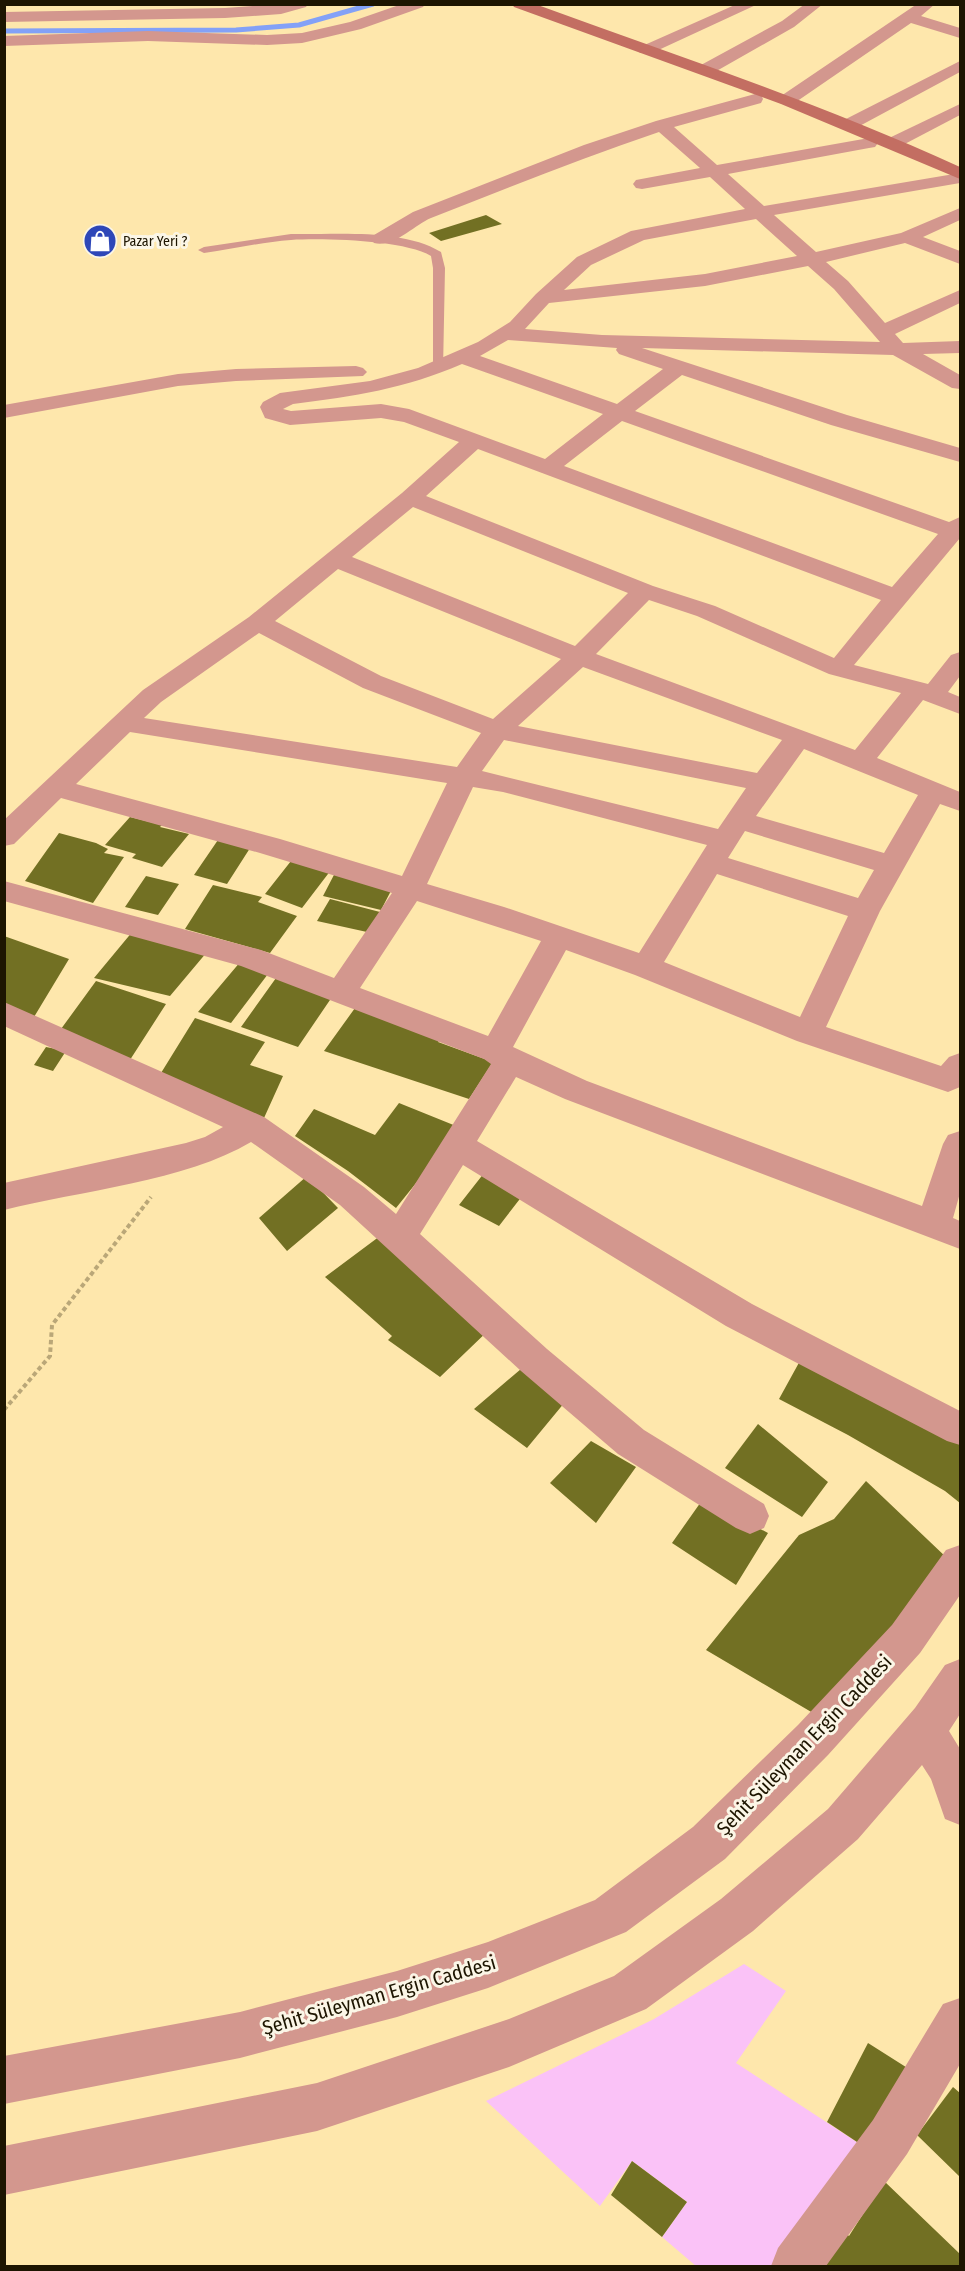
<svg xmlns="http://www.w3.org/2000/svg" width="965" height="2271" viewBox="0 0 965 2271" font-family="'Fira Sans Condensed',sans-serif">
	<rect width="100%" height="100%" fill="#fee7ac"/>
	<!-- green -->
	<path fill="#fac2f7" d="M744 1964 786 1991 736 2063 869 2150 781 2266H696L662 2237 687 2202 632 2161 600 2206 486 2101 654 2019Z"/>
	<g fill="none" stroke-linecap="round" stroke-linejoin="round">
		<!-- stream -->
		<path stroke="#83a1f7" stroke-width="5" d="M4 31 236 30 299 25 373 4"/>
	</g>
	<!-- building -->
	<path fill="#727023" d="M486 215 502 224 441 241 429 233Z
		M130 817 162 825 160 827 189 834 162 867 132 858 136 854 105 845Z
		M59 833 96 843 108 849 104 853 124 857 93 903 25 881Z
		M220 837 252 845 227 884 194 875Z
		M291 861 331 870 302 908 265 894Z
		M336 871 394 885 381 910 323 896Z
		M146 876 179 884 158 915 125 907Z
		M213 885 262 897 258 902 297 916 270 953 185 929Z
		M330 899 380 912 367 932 317 921Z
		M133 931 207 952 170 996 94 978Z
		M4 936 69 959 31 1022 4 1008Z
		M241 961 271 970 231 1023 198 1012Z
		M276 978 332 997 298 1047 241 1027Z
		M96 981 166 1004 128 1063 61 1029Z
		M355 1008 443 1035 438 1042 493 1062 469 1099 324 1051Z
		M195 1018 265 1042 250 1065 283 1076 264 1118 161 1073Z
		M46 1047 66 1051 53 1071 34 1065Z
		M399 1103 456 1126 433 1162 396 1208 348 1171 295 1136 314 1109 375 1135Z
		M488 1168 526 1191 499 1226 459 1205Z
		M307 1176 338 1208 287 1251 259 1218Z
		M380 1236 493 1326 440 1377 388 1340 392 1336 325 1277Z
		M801 1359 865 1395 960 1442V1503L945 1491 848 1435 779 1399Z
		M521 1369 565 1402 527 1448 474 1409Z
		M758 1424 828 1482 802 1517 725 1468Z
		M591 1441 636 1467 596 1523 550 1483Z
		M866 1481 948 1559 904 1613 813 1713 706 1650 799 1535 834 1519Z
		M703 1499 768 1533 736 1585 672 1543Z
		M868 2043 909 2069 869 2150 827 2122Z
		M953 2087 960 2093V2177L917 2135Z
		M632 2161 687 2202 662 2237 611 2195Z
		M884 2181 960 2254V2266H819L843 2231 849 2236Z"/>
	<g fill="none" stroke-linecap="round" stroke-linejoin="round">
		<!-- path -->
		<path stroke="#baa778" stroke-width="4" stroke-dasharray="4.5 3" stroke-linecap="butt" d="M4 1410 50 1356 52 1325 151 1197"/>
		<!-- service -->
		<path fill="#d3978e" fill-rule="evenodd" d="M291 234C336 235 401 228 441 252L445 268 443 370 439 371 433 367V268L431 256C404 240 324 238 291 240 262 242 233 249 204 253L198 250 204 247Z"/>
		<!-- minor -->
		<path fill="#d3978e" fill-rule="evenodd" d="M279 4H308L306 7 281 14 225 18 4 22V12L225 8Z
			M402 4H425L423 7 361 29 302 43 267 45 148 41 4 46V36L148 31 267 35 302 33 350 22Z
			M737 4H758L652 53H640L638 50 640 47Z
			M805 4H823L794 27 713 73 707 74 699 69 701 65 782 21Z
			M917 4H935L921 16 960 28V38L911 23 793 104H781L779 100 781 96Z
			M960 61V72L854 129H842L839 125 842 121Z
			M755 94 761 95 763 99 761 103 674 127 717 165 869 138 875 139 878 143 875 147 869 148 728 174 764 206 960 173V183L774 215 816 252 901 233 960 208V220L923 237 960 251V264L905 243 826 262 848 281 885 323 960 290V303L895 334 903 343 960 341V353L923 354 960 375V389L952 388 893 355 642 348 847 415 960 448V462L831 425 682 375 635 411 949 522 960 517V538L854 665 928 684 951 655 960 652V676L948 692 960 697V714L923 700 877 758 960 792V811L940 804 880 911 826 1027 941 1066 949 1057 960 1053V1087L948 1092 797 1041 635 975 566 950 513 1047 587 1081 922 1206 943 1144 948 1135 960 1131V1193L953 1218 960 1221V1249L565 1099 516 1077 477 1141 752 1304 960 1411V1445L947 1441 726 1326 463 1165 420 1234 547 1349 644 1430 764 1504 769 1516 764 1528 750 1534 736 1528 618 1454 521 1371 340 1205 251 1142C186 1181 79 1191 4 1210V1183L186 1143 205 1137 223 1127 4 1026V1002L264 1117 364 1187 396 1214 491 1064 484 1059 241 966 4 901V881L261 950 334 978 392 893 260 853 61 798 14 844 4 846V820L143 690 249 617 402 493 459 442 404 422 381 418 290 425 265 418 260 407 263 402 280 393 370 381 418 368 478 342 510 322 536 294 577 257 631 231 745 209 710 177 642 189 636 188 633 184 636 180 700 168 659 132C582 158 507 188 431 218 414 225 394 248 374 243L371 239 374 235 413 212 584 145 656 121ZM756 219 797 256 705 274 564 290 591 265 644 240ZM808 266 834 289 880 342 602 335 525 329 549 303 705 286ZM508 340 617 348 616 350 619 354 663 369 617 404 480 356ZM462 364 603 414 545 459 409 409 381 404 291 411 283 409 293 404C355 396 404 389 462 364ZM622 421 938 534 892 587 564 466ZM478 449 881 600 834 658 715 606 653 586 426 496ZM413 507 628 593 575 646 352 557ZM338 569 561 659 493 719 381 676 275 621ZM649 600 697 616 829 674 901 693 855 750 596 654ZM259 633 363 688 481 733 457 767 144 718 161 702ZM583 667 782 740 757 773 518 726ZM130 732 447 783 402 876 280 839 76 784ZM504 740 746 788 718 829 482 771ZM804 749 918 795 884 853 756 816ZM473 787 503 792 707 845 639 953 504 907 427 884ZM745 831 874 870 858 898 728 858ZM717 874 848 916 800 1017 664 962ZM417 901 541 941 488 1036 360 988Z
			M356 366 363 368 367 372 363 376 236 381 178 386 4 418V405L178 374 236 369Z
			M960 1545V1595L920 1653 828 1755 725 1859 626 1932 488 1988 397 2017 240 2058 4 2104V2056L240 2012 397 1971 488 1942 595 1900 693 1827 798 1725 892 1625 946 1550Z
			M960 1659V1714L949 1731 960 1749V1825L945 1819 931 1779 922 1765 858 1839 753 1931 646 2009 509 2067 317 2131 4 2195V2146L317 2083 509 2019 614 1976 721 1899 828 1809 915 1708 945 1665Z
			M960 1998V2064L907 2154 826 2266H771L778 2248 873 2120 943 2004Z"/>
		<!-- tertiary -->
		<path fill="#d3978e" fill-rule="evenodd" d="M960 104V115L899 147H887L884 143 887 139Z"/>
		<!-- secondary -->
		<path fill="#c36e62" fill-rule="evenodd" d="M512 4H535C678 56 822 104 960 167V179L781 104 514 7Z"/>
	</g>
	<!-- icons -->
	<defs>
		<symbol id="shop-disc" viewBox="-11 -11 22 22"><circle r="9.5" fill="#2e47b8" stroke="#fbf6e7"/><path d="M-5-2.5h2.3a2.7 3.5 0 0 1 5.4 0H5L5.5 6h-11ZM-1.5-2.5h3a1.5 2.3 0 0 0-3 0Z" fill="#fff"/></symbol>
	</defs>
	<g fill-rule="evenodd">
		<use href="#shop-disc" x="81" y="222" width="38" height="38"/>
	</g>
	<g text-anchor="middle" dominant-baseline="central" stroke-width="6" stroke-linejoin="round" paint-order="stroke">
		<!-- far-poi labels -->
		<g font-size="14" fill="#1d1501" stroke="#fbf6e7" text-anchor="start">
			<text x="123" y="241">Pazar Yeri ?</text>
		</g>
		<!-- near-street labels -->
		<g font-size="20" fill="#1d1501" stroke="#fbf6e7">
			<text transform="translate(804 1745) rotate(-46)">Şehit Süleyman Ergin Caddesi</text>
			<text transform="translate(379 1995) rotate(-16)">Şehit Süleyman Ergin Caddesi</text>
		</g>
	</g>
	<!-- border -->
	<rect width="965" height="2271" fill="none" stroke="#1d1501" stroke-width="12"/>
</svg>
